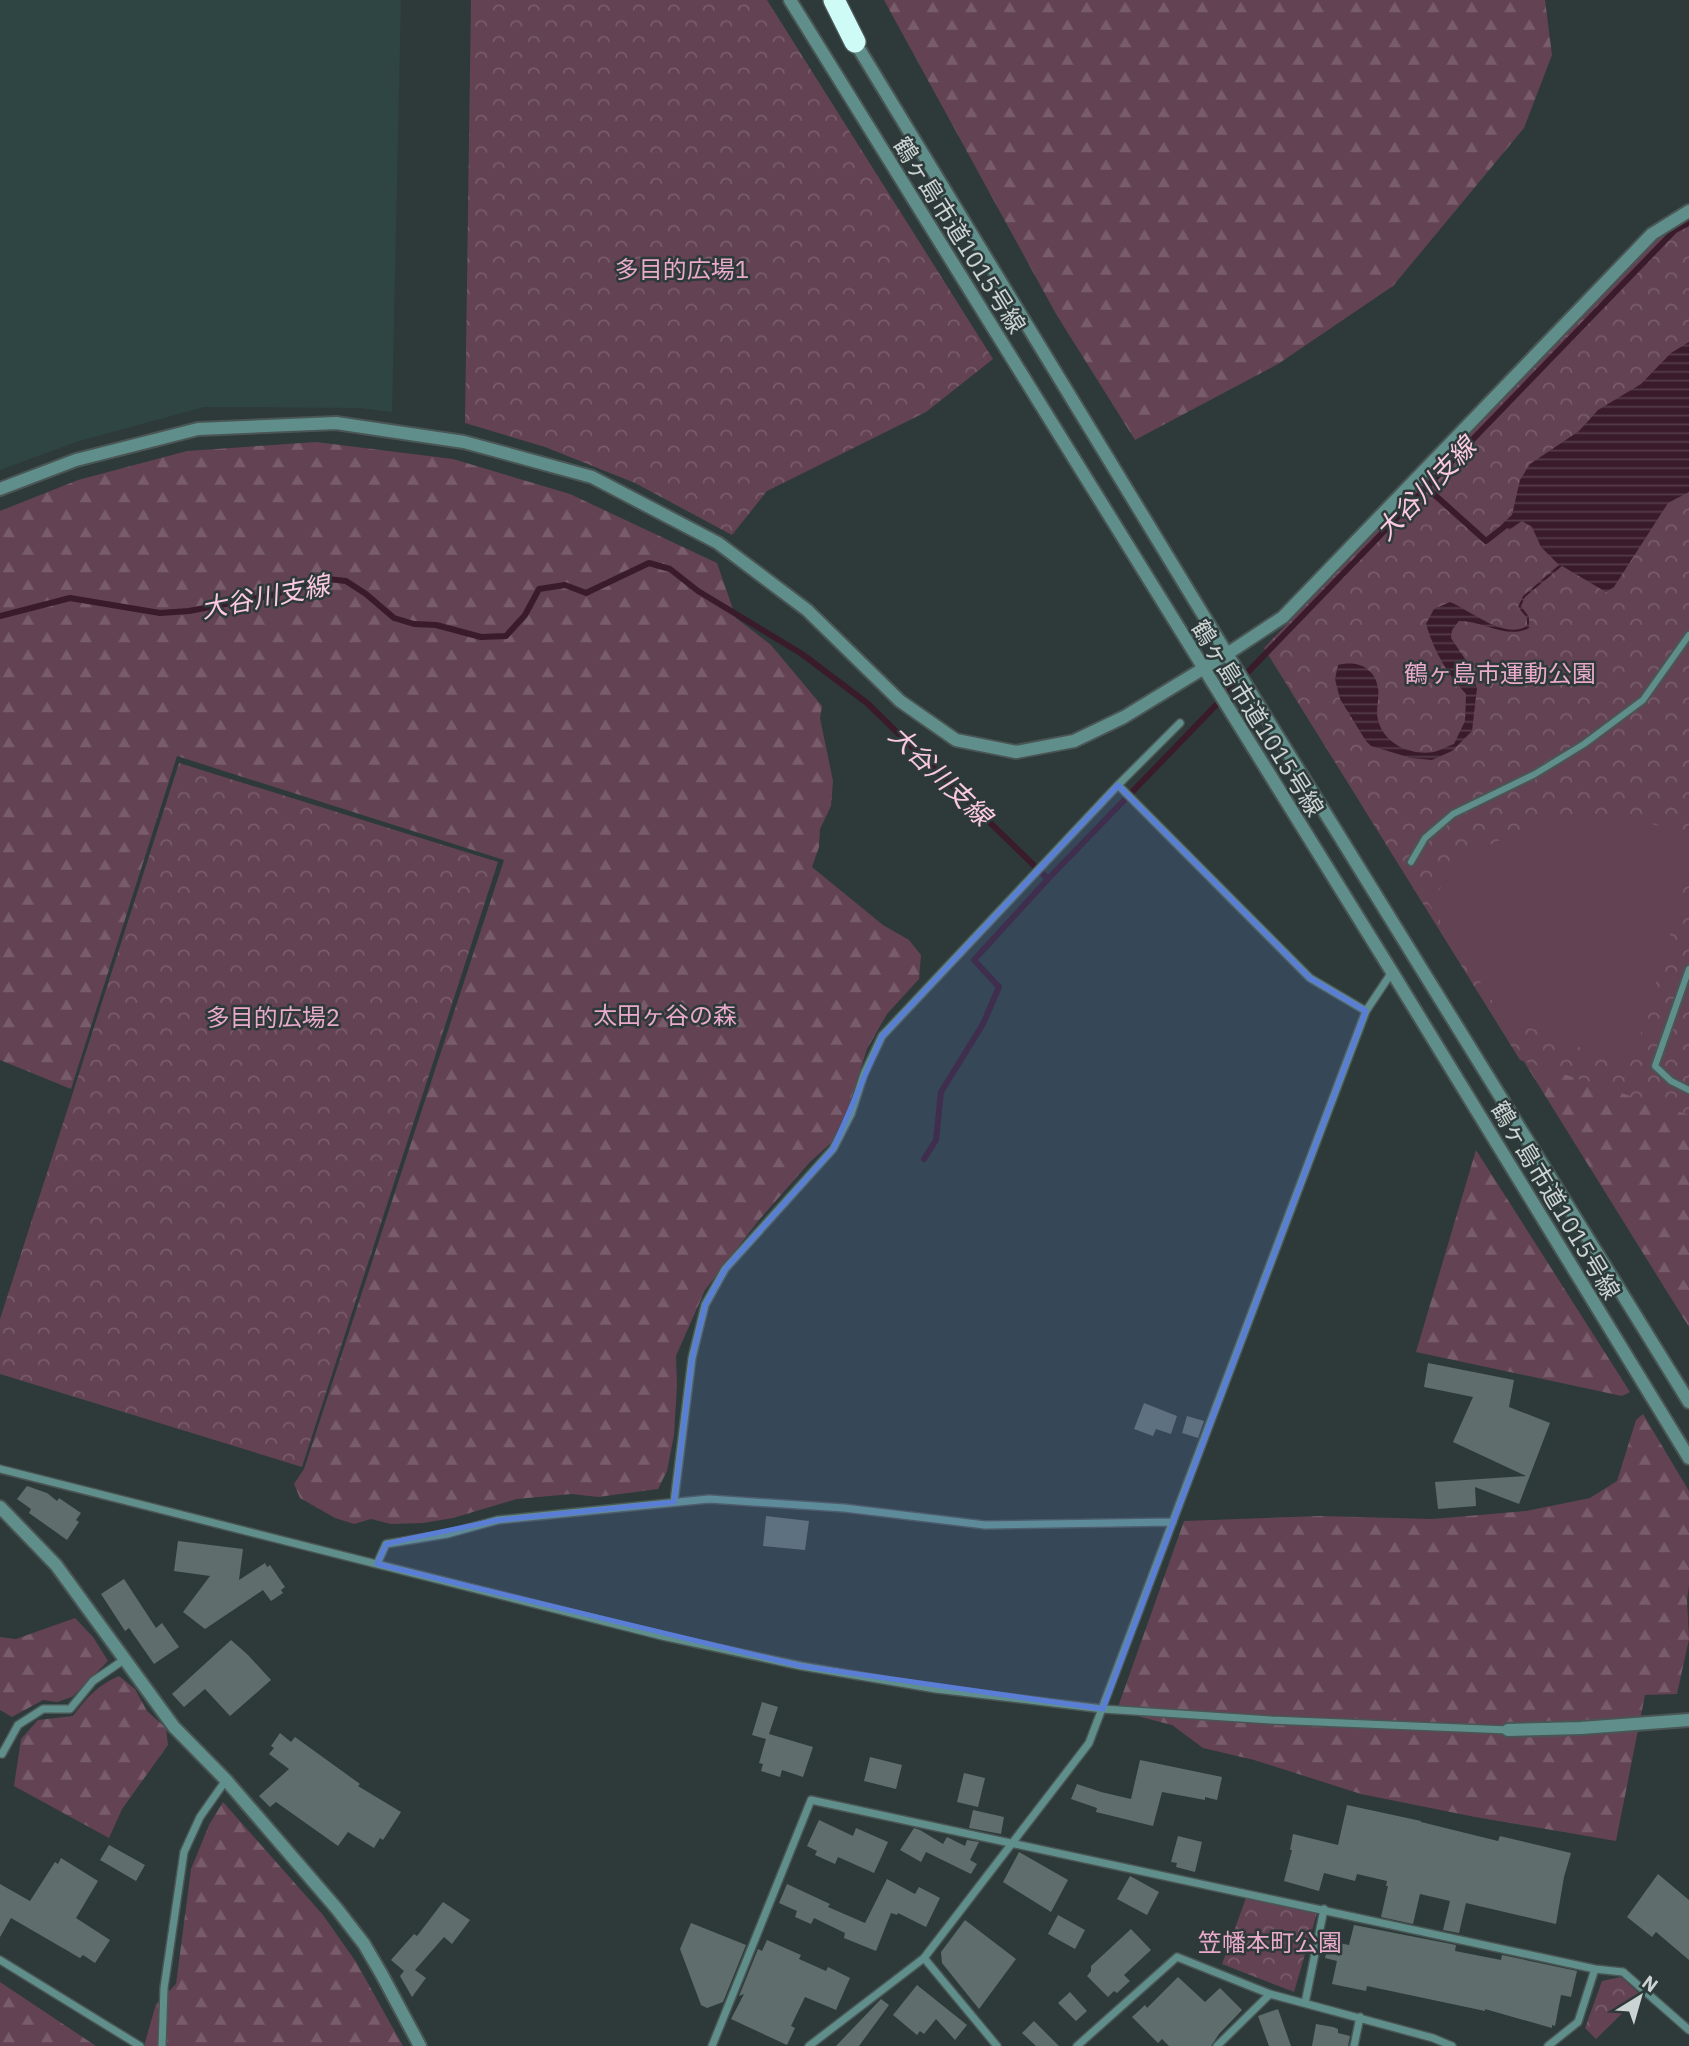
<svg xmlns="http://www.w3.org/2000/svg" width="1689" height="2046" viewBox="0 0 1689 2046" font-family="'IBM Plex Sans','Noto Sans JP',sans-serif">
	<defs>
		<pattern id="forest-firs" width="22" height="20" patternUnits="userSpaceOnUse" patternTransform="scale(1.75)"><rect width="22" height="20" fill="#634253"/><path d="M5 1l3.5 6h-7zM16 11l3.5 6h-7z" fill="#785c6b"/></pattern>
		<pattern id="park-crowns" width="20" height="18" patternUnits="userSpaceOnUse" patternTransform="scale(1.75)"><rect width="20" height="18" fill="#634253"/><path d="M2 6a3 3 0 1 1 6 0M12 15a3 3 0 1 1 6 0" fill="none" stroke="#785c6b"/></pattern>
		<pattern id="water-rules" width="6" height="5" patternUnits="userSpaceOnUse" patternTransform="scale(1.75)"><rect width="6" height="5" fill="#3a1b2c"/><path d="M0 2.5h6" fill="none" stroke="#553b4a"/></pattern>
	</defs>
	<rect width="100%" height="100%" fill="#2d3a39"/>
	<!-- built -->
	<path fill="#2f4543" d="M0 0H401L392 412 359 408 204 407 76 442 0 470Z"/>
	<!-- forest -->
	<path fill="url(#forest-firs)" d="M884 0H1545L1552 55 1524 128 1393 286 1278 364 1135 440 1056 314Z
		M316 442 453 459 570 494 717 563 736 618 771 645 822 706 820 718 833 781 831 806 820 829 819 847 812 867 883 925 909 940 921 955 919 979 887 1014 867 1049 847 1112 833 1141 810 1162 759 1220 705 1290 676 1356 677 1385 674 1435 667 1471 658 1489 598 1497 571 1494 517 1499 453 1518 423 1523 391 1524 371 1519 354 1524 335 1518 300 1498 294 1484 304 1469 504 860 177 756 71 1089 0 1060V511L78 480 187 451Z
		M1516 1049 1689 1104V1327Z
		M1476 1150 1630 1392 1622 1396 1416 1352Z
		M1643 1414 1689 1491V1585L1687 1600 1689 1639 1677 1694 1645 1695 1616 1841 1475 1817 1361 1794 1254 1760 1203 1748 1172 1725 1141 1717 1118 1707 1184 1521 1320 1516 1432 1519 1526 1511 1590 1498 1617 1481 1636 1420Z
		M75 1618 93 1637 108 1661 72 1697 57 1702 43 1700 12 1717 0 1710V1637L16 1639Z
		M119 1676 135 1689 147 1711 166 1728 168 1745 122 1809 109 1838 14 1786 21 1739 38 1720 73 1716C86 1698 98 1685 119 1676Z
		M223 1802 323 1915 356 1962 403 2046H144L156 2004 176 1984 191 1869 209 1825Z
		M0 1982 96 2046H0Z"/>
	<!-- park -->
	<path fill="url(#park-crowns)" d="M471 0H767L993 359 926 412 767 491 732 535 635 483 545 447 465 423Z
		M1689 214V1115L1520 1060 1264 648 1671 224Z
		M179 763 498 862 302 1467 0 1374V1319Z
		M1246 1898 1317 1913 1294 1992 1222 1964Z
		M1621 1977 1641 1995 1596 2039 1585 2028 1602 1981Z"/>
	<!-- garden -->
	<path fill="#634253" d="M1588 813 1637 819 1689 836V871L1637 1047 1614 1061 1503 1017 1428 902 1472 853 1538 823Z"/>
	<!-- water -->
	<path fill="url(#water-rules)" d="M1689 342V492L1668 503 1614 587 1606 592 1562 566 1525 597 1521 606 1529 617V628C1507 640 1482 620 1459 621L1452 630 1451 638 1467 662 1477 688 1472 731 1452 751 1432 760 1411 758 1371 746 1366 741 1340 699 1335 679 1338 665C1356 660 1375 667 1378 688 1380 698 1375 710 1378 720 1384 744 1411 756 1434 752 1441 750 1448 746 1454 744L1465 721 1466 694C1447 674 1434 651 1426 624L1434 609 1450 602C1472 611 1504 640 1527 626V618L1518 607 1523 596 1559 565 1541 547 1532 527 1522 521 1509 530 1503 523 1512 515 1520 480 1530 464 1579 431 1598 410 1641 384 1671 353Z"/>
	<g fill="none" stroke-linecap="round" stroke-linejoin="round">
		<!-- stream -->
		<path stroke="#3a1b2c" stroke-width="6" d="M1427 488 1486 541 1505 526
			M0 616 70 598 160 613 189 611 268 596 328 579 346 581 366 594 394 618 414 624 436 625 481 637 506 636 525 615 539 589 565 585 586 593 649 563 670 569 698 591 802 654 867 703 1048 879 1675 230 1689 223
			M924 1159 936 1140 941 1092 983 1024 999 987 974 960 1048 879"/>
	</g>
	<!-- building -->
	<path fill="#5f6e6c" d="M1428 1363 1514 1380 1509 1407 1550 1423 1519 1504 1475 1487 1476 1506 1438 1509 1435 1482 1526 1476 1453 1442 1473 1397 1424 1387Z
		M1144 1403 1177 1416 1171 1434 1156 1429 1153 1436 1134 1429Z
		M1187 1416 1204 1421 1198 1438 1182 1433Z
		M27 1486 47 1493 57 1501 59 1498 81 1513 76 1520 79 1522 67 1540 29 1513 31 1509 17 1499Z
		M766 1516 809 1521 805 1550 763 1546Z
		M178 1541 243 1549 239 1580 265 1563 267 1567 270 1565 285 1587 281 1590 283 1593 271 1601 263 1590 205 1629 183 1612 210 1576 174 1571Z
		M124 1579 156 1628 162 1623 179 1647 154 1664 129 1628 125 1631 101 1594Z
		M231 1640 248 1655 271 1680 230 1716 205 1689 184 1707 172 1694Z
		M762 1702 778 1707 769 1734 813 1747 803 1777 782 1770 780 1777 761 1771 763 1764 759 1763 766 1739 752 1735Z
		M280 1733 291 1742 295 1737 360 1784 358 1786 401 1812 383 1840 380 1838 374 1848 348 1832 338 1846 276 1802 270 1807 259 1796 289 1769 269 1754 274 1748 271 1746Z
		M870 1757 902 1765 896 1789 864 1781Z
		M1140 1760 1222 1777 1217 1800 1205 1797V1800L1162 1792 1153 1826 1096 1812 1097 1808 1071 1799 1077 1784 1101 1792 1131 1799Z
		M964 1773 985 1778 978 1807 957 1802Z
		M1347 1805 1421 1821V1822L1498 1841 1500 1836 1571 1853 1564 1877 1556 1924 1466 1903 1459 1933 1443 1930 1450 1901 1420 1894 1413 1924 1381 1917 1388 1886H1386L1387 1881 1357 1874 1355 1881 1324 1873 1319 1891 1284 1881 1292 1850H1290L1293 1834 1338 1845Z
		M973 1810 1004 1817 1001 1834 969 1828Z
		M819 1820 853 1836 856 1828 888 1842 874 1873 838 1857 835 1864 815 1855 817 1851 807 1846Z
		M914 1828 920 1830 943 1844 947 1837 965 1846 967 1840 979 1842 970 1860 977 1864 971 1874 926 1852 921 1862 900 1850Z
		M1178 1836 1202 1842 1195 1872 1176 1867 1177 1863 1171 1862Z
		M109 1845 145 1865 136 1881 100 1860Z
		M1019 1852 1068 1880 1051 1912 1003 1882Z
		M61 1858 98 1881 76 1918 110 1940 95 1963 83 1955 80 1958 11 1918 0 1937V1884L30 1901 55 1862 58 1864Z
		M1658 1874 1689 1900V1960L1656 1932 1652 1937 1627 1917Z
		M1130 1876 1159 1892 1147 1915 1117 1899Z
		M887 1879 915 1894 919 1887 940 1898 926 1927 898 1913 897 1915 891 1913 876 1951 844 1938 845 1933 814 1918 811 1924 795 1917 797 1911 779 1903 787 1884 830 1904 828 1907 865 1923Z
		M443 1902 470 1920 452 1944 444 1937 415 1970 426 1978 412 1997 400 1976 404 1971 391 1960 414 1934 417 1936Z
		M1058 1915 1085 1930 1075 1949 1048 1934Z
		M965 1920 1016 1959 979 2009 942 1963 941 1952Z
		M691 1923 746 1945 723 2002 707 2008 701 2005 680 1949Z
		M1354 1925 1456 1945 1455 1951 1501 1960 1502 1955 1577 1971 1571 1997 1561 1995 1555 2026 1552 2025V2028L1485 2009V2011L1367 1986 1366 1991 1332 1984 1337 1961 1325 1958 1329 1941 1349 1945Z
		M1131 1929 1151 1950 1124 1975 1130 1981 1117 1993 1114 1991 1108 1997 1087 1976 1091 1971V1966Z
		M767 1940 801 1955 799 1959 826 1971 828 1967 850 1978 836 2010 805 1997 791 2026 795 2028 787 2045 731 2019 744 1994 739 1996 758 1949 762 1951Z
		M1178 1977 1205 2002 1220 1988 1242 2010 1219 2034 1211 2046H1169L1162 2039 1158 2043 1132 2017 1145 2005 1147 2008Z
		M917 1985 967 2025 955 2040 936 2019 924 2034 920 2031 917 2035 893 2015Z
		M1070 1992 1087 2011 1076 2021 1058 2003Z
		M881 1999 889 2005 859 2046H836Z
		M1278 2009 1291 2046H1269L1258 2016Z
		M1034 2021 1059 2046H1036L1022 2033Z
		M1316 2024 1333 2027 1338 2029V2033L1350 2036 1348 2046H1312Z"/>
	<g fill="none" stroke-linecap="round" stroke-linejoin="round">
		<defs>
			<path id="pedestrian" d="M1411 862 1425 838 1453 814 1535 774 1584 744 1643 700 1689 635
				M1689 969 1655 1066 1671 1081 1689 1090"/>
			<path id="minor" d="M1118 785 1310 978 1366 1011 1392 972
				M0 1469 662 1636 801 1666 936 1689 1103 1709 1271 1720 1508 1730
				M674 1502 692 1358 705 1305 725 1269 833 1149 851 1114 864 1074 882 1036 1118 785 1180 723
				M377 1564 386 1544 447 1534 498 1520 709 1499 844 1508 985 1525 1173 1522
				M0 1753 2 1754 18 1725 43 1709H70L93 1681 125 1659
				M924 1958 997 2046
				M0 1960 140 2046
				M1305 2003 1324 1909
				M162 2046 164 1988 184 1852 200 1817 226 1780
				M712 2046 811 1800 1595 1969 1623 1972 1689 2030
				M809 2046 924 1958 1089 1743 1366 1011
				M1077 2046 1177 1957 1270 1994 1433 2038 1452 2046
				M1217 2046 1270 1994
				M1354 2046 1360 2017
				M1548 2046 1578 2022 1595 1969"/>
			<path id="tertiary" d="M790 0 1392 972 1689 1458
				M853 39 1227 654 1689 1402
				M0 489 76 460 198 429 336 423 464 442 592 477 718 543 807 610 900 701 956 740 1016 752 1074 741 1124 717 1227 654 1283 617 1652 234 1689 211
				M0 1507 56 1565 174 1727 226 1780 337 1909 364 1944 382 1975 420 2046
				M1508 1730 1581 1728 1689 1720"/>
			<path id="motorway" d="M834 0 855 42"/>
		</defs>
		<!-- pedestrian casing -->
		<use href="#pedestrian" stroke="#4a5655" stroke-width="10"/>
		<!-- minor casing -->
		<use href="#minor" stroke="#4a5655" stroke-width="10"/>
		<!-- tertiary casing -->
		<use href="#tertiary" stroke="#4a5655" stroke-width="16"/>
		<!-- motorway casing -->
		<use href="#motorway" stroke="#4a5655" stroke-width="24"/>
		<!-- pedestrian -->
		<use href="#pedestrian" stroke="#608f8b" stroke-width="6"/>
		<!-- minor -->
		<use href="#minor" stroke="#608f8b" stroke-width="7"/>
		<!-- tertiary -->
		<use href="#tertiary" stroke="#608f8b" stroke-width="12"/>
		<!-- motorway -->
		<use href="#motorway" stroke="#cefbf6" stroke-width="21"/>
	</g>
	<!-- marked area -->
	<path fill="#5a7dd6" fill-opacity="0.2" stroke="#5a7dd6" stroke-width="5" stroke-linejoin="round" d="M1118 785 1310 978 1366 1011 1103 1709 801 1666 377 1564 386 1544 407 1539 498 1520 674 1502 692 1358 705 1305 725 1269 833 1149 882 1036Z"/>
	<g text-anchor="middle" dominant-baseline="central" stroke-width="5" stroke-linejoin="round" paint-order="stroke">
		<!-- street labels -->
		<g font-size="24" fill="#ccd4d3" stroke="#2d3a39">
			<text transform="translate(960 235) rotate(58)">鶴ヶ島市道1015号線</text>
			<text transform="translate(1258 718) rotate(58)">鶴ヶ島市道1015号線</text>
			<text transform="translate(1556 1200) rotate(59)">鶴ヶ島市道1015号線</text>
		</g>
		<!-- park labels -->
		<g font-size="24" fill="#e9aacb" stroke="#2d3a39">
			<text x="682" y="269">多目的広場1</text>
			<text x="1500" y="673">鶴ヶ島市運動公園</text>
			<text x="665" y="1015">太田ヶ谷の森</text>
			<text x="273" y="1017">多目的広場2</text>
			<text x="1270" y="1942">笠幡本町公園</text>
		</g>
		<!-- water labels -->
		<g font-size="26" font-style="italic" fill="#fcc9e3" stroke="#2d3a39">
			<text transform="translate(1425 488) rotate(-46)">大谷川支線</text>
			<text transform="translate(265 596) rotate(-11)">大谷川支線</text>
			<text transform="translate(941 775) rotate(44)">大谷川支線</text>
		</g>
	</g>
	<!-- north arrow -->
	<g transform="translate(1640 1997) rotate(37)" stroke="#2d3a39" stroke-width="5" paint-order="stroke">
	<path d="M0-5L12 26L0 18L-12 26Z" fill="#ccd4d3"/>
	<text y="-10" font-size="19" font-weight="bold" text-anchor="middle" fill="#ccd4d3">N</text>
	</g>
</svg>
